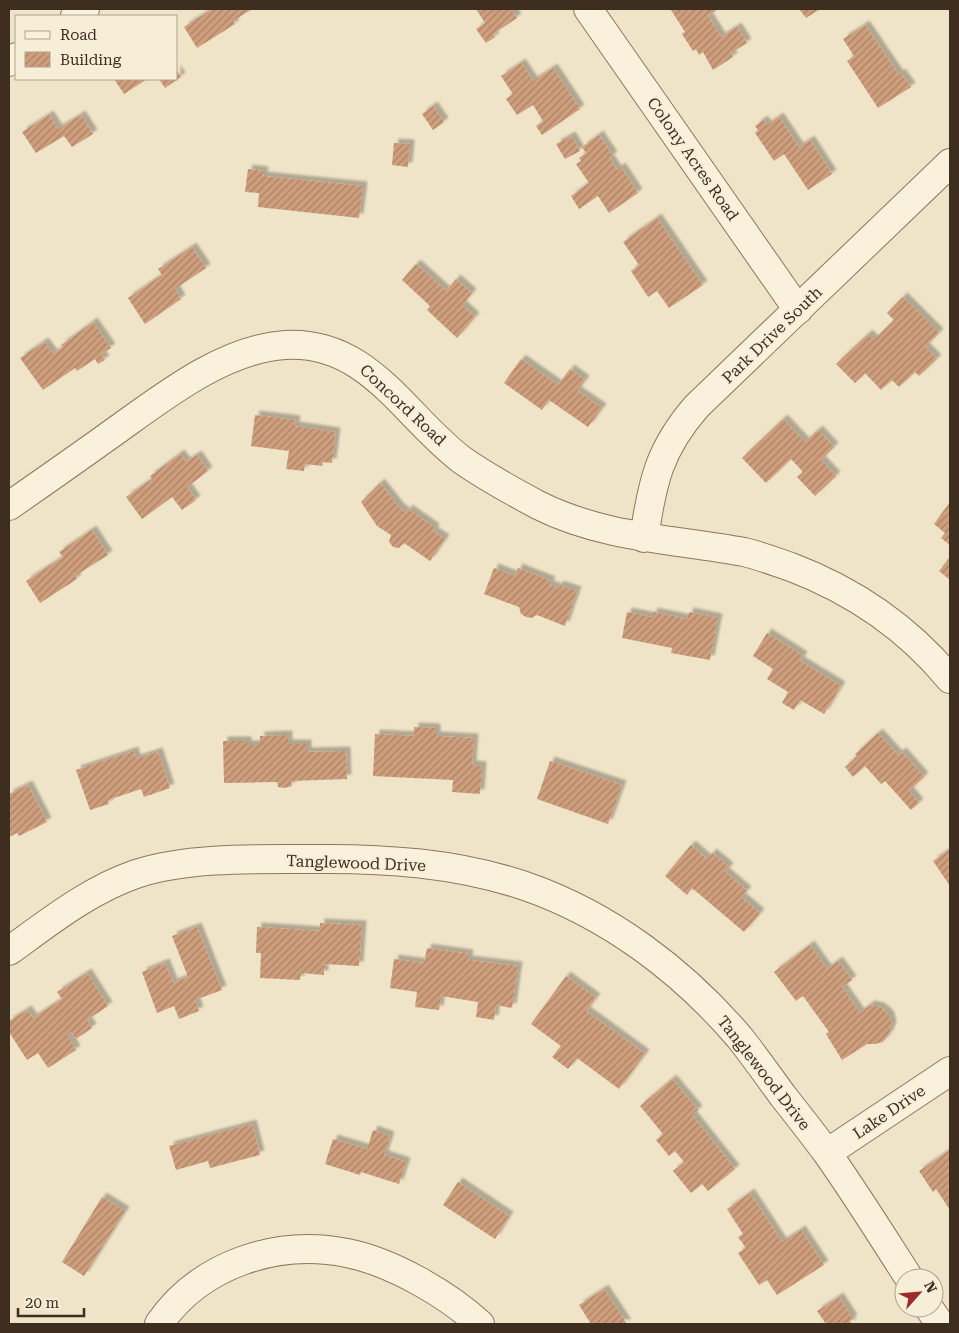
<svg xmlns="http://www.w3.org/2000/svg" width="959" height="1333" viewBox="0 0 959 1333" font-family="'Roboto Serif',serif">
	<defs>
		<pattern id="building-hatch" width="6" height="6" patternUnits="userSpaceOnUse" patternTransform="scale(1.25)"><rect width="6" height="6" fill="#cf9f7d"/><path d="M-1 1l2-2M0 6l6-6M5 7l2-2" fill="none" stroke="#a98266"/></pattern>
		<filter id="shadow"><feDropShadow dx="4.5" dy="-4.5" stdDeviation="1" flood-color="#0004"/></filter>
	</defs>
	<rect width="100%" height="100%" fill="#f0e4c8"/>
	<!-- building -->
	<path fill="url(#building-hatch)" filter="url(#shadow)" d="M212 9H252L233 21 235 24 197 48 184 27Z
		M476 9H511L517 18 493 34 495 37 486 43 476 29 485 23Z
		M673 9H688L689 11 692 9H718L708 16 721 37 737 27 747 43 731 53 733 57 713 70 703 52 699 55 696 49 693 51 682 34 685 32 671 10Z
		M799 9H820L806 18Z
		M865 25 899 75 901 73 911 87 878 108 847 61 854 56 843 39Z
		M521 63 533 81 553 68 580 109 542 135 536 126 543 121 533 105 517 115 506 99 513 94 501 76Z
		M176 69 181 77 165 88 159 79H176Z
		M114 79H147L124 94Z
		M433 106 444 122 433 130 422 114Z
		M49 115 58 129 81 115 93 134 72 147 64 136 36 153 22 132Z
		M779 117 799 147 810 140 832 174 808 190 784 154 774 161 755 133 758 130 755 126 763 120 767 125Z
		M599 135 613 156 609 158 617 170 621 167 638 193 609 213 598 196 579 209 571 196 589 183 576 164 581 161 579 158 586 153 582 147Z
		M571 136 580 151 565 159 556 144Z
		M394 143 410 144 408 167 392 165Z
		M248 169 264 171 263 176 363 186 359 218 258 207 259 193 245 192Z
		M657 218 703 285 669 308 657 291 648 297 631 271 639 265 623 242Z
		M192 247 206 268 175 289 181 299 145 324 128 298 162 275 158 269Z
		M416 264 446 291 456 279 472 293 462 305 475 317 457 338 427 310 430 306 402 280Z
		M903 297 939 333 925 347 937 359 919 376 915 372 899 387 892 380 881 390 865 373 855 383 836 364 868 334 874 340 894 320 887 313Z
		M93 322 111 348 101 354 105 360 98 364 95 359 77 371 75 368 43 390 20 358 44 342 53 354 63 347 61 345Z
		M521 359 558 385 570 369 585 380 577 391 602 408 588 427 549 400 542 410 504 383Z
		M255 415 296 420 295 426 336 432 332 463 323 462 322 466 305 464 304 471 286 469 289 451 251 446Z
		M783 419 805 442 818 430 834 447 821 460 836 476 815 496 797 477 803 472 791 459 766 483 742 458Z
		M180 454 186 462 197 455 208 471 187 487 196 500 182 510 172 497 142 519 126 497 152 479 150 476Z
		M380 483 399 507 406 513 408 509 435 528 433 531 445 539 430 561 404 543 399 548 393 547 389 542 391 535 377 526 361 502Z
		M950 502V545L941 538 945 533 934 524Z
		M92 530 108 555 75 576 77 579 40 603 26 581 63 557 59 552Z
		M950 557V580L939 571Z
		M494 568 515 576 518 568 551 581 549 585 558 588 559 585 577 591 565 626 537 615 532 618 526 617 521 614 519 607 484 594Z
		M627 612 652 617 653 612 687 619 689 612 718 618 710 660 671 653 672 648 622 638Z
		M767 633 803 656 800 661 841 686 824 714 800 700 794 710 782 703 788 692 767 679 773 669 753 656Z
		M414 727 436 728V736L474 738 472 765 482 766 480 794 452 792 453 780 373 776 375 734 414 736Z
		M878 733 898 755 902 752 924 777 909 791 919 803 911 810 885 781 881 784 865 766 853 777 845 767 857 756 855 754Z
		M288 735V744H307V752L346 751 347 779 291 781 292 786 284 788 278 787 277 782 224 783 223 741H247V745H260V736Z
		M134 751 136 759 158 752 170 788 144 797 141 789 108 800 109 804 90 810 76 770Z
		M550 761 622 785 608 824 537 799Z
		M28 785 47 822 19 836 17 833 9 837V794Z
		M691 845 707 859 712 853 729 867 725 872 747 891 741 897 760 913 744 932 692 888 687 895 665 876Z
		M950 849V886L933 861Z
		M320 923 362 925 359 966 324 964V975L301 973 300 980 260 978 261 953H256L257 927 320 931Z
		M197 927 222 990 195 1000 199 1011 179 1019 174 1006 157 1013 142 972 165 963 173 983 188 977 172 936Z
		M810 945 827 969 838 961 852 980 842 987 860 1013 870 1005 880 1007 887 1013 890 1017 892 1026 889 1034 883 1042 875 1044H867L842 1060 826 1034 829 1032 803 996 796 1001 774 972Z
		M427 948 469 954 468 960 518 966 512 1008 496 1005 494 1020 476 1017 478 1002 441 996 439 1010 415 1007 417 992 390 988 394 959 424 963Z
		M87 973 108 1006 87 1020 92 1028 76 1039 71 1032 67 1035 76 1050 48 1068 38 1053 27 1060 9 1032V1021L27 1010 33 1018 62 999 57 992Z
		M566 976 596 998 586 1011 645 1054 619 1089 577 1058 568 1069 552 1057 561 1046 531 1024Z
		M672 1079 698 1110 692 1115 735 1169 708 1191 702 1184 691 1193 673 1171 684 1162 675 1151 669 1156 656 1140 663 1134 640 1106Z
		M252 1124 260 1155 210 1168 208 1161 176 1170 169 1146Z
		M373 1130 390 1136 384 1155 406 1162 399 1184 361 1172 360 1175 325 1164 333 1139 367 1149Z
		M950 1150V1210L936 1189 933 1192 919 1171Z
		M458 1182 509 1216 495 1239 443 1205Z
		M750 1193 782 1242 801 1230 824 1265 777 1295 767 1280 759 1285 738 1253 746 1248 738 1237 743 1234 727 1209Z
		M102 1197 125 1211 84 1276 62 1262Z
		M604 1289 627 1324H591L579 1305Z
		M839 1297 853 1319 850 1321 852 1324H826L817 1311Z"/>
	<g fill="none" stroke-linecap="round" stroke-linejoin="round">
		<defs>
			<path id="minor" d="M588 9 798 310
				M75 16 85 9
				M9 62 16 57
				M9 506C42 483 75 460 107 437 158 401 221 349 285 345 368 340 404 416 462 460 486 477 512 491 538 505 604 538 673 539 744 552 761 556 776 562 791 567 854 591 907 627 950 679
				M644 538C652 483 659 449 697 406L950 163
				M9 951C48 923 89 890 136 874 187 857 258 859 312 859 384 858 457 863 525 886 609 915 683 971 740 1038 755 1057 769 1077 783 1096 798 1115 813 1134 827 1153 856 1194 882 1236 909 1278
				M827 1153 950 1071
				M929 1308 940 1324
				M159 1324C200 1264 277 1239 347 1253 392 1262 447 1294 480 1324"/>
		</defs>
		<!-- minor casing -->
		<use href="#minor" stroke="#8d765c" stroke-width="30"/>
		<!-- minor -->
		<use href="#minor" stroke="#faf1dc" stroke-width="28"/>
	</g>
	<g text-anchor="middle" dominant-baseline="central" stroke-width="4" stroke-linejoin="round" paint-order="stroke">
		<!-- street labels -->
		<g font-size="16" fill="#3d2e20" stroke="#f7eed8">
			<text transform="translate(693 159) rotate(55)">Colony Acres Road</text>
			<text transform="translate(772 335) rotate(-44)">Park Drive South</text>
			<text transform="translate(403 405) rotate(43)">Concord Road</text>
			<text transform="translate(356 863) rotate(2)">Tanglewood Drive</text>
			<text transform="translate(764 1073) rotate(52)">Tanglewood Drive</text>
			<text transform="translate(889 1112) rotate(-34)">Lake Drive</text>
		</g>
	</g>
	<!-- border -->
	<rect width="959" height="1333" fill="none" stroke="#3d2e20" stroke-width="20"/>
	<!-- legend -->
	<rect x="15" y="15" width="162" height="65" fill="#f7eed8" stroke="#ada18e"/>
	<rect x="25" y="31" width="25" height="8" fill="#faf1dc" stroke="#ada18e"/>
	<text x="60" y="40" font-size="15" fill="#3d2e20">Road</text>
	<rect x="25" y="52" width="25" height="15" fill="url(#building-hatch)" stroke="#ada18e"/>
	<text x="60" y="65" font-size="15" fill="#3d2e20">Building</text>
	<!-- north arrow -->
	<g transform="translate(919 1293) rotate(63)"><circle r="24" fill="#f7eed8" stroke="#ada18e"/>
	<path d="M0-4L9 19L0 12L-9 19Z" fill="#9e2a2b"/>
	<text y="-8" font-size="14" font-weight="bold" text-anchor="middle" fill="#3d2e20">N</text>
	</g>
	<!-- scale -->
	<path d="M18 1308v8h66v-8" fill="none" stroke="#3d2e20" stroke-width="2.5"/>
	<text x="25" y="1308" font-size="15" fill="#3d2e20" stroke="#f7eed8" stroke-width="4" paint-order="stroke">20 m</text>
</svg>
